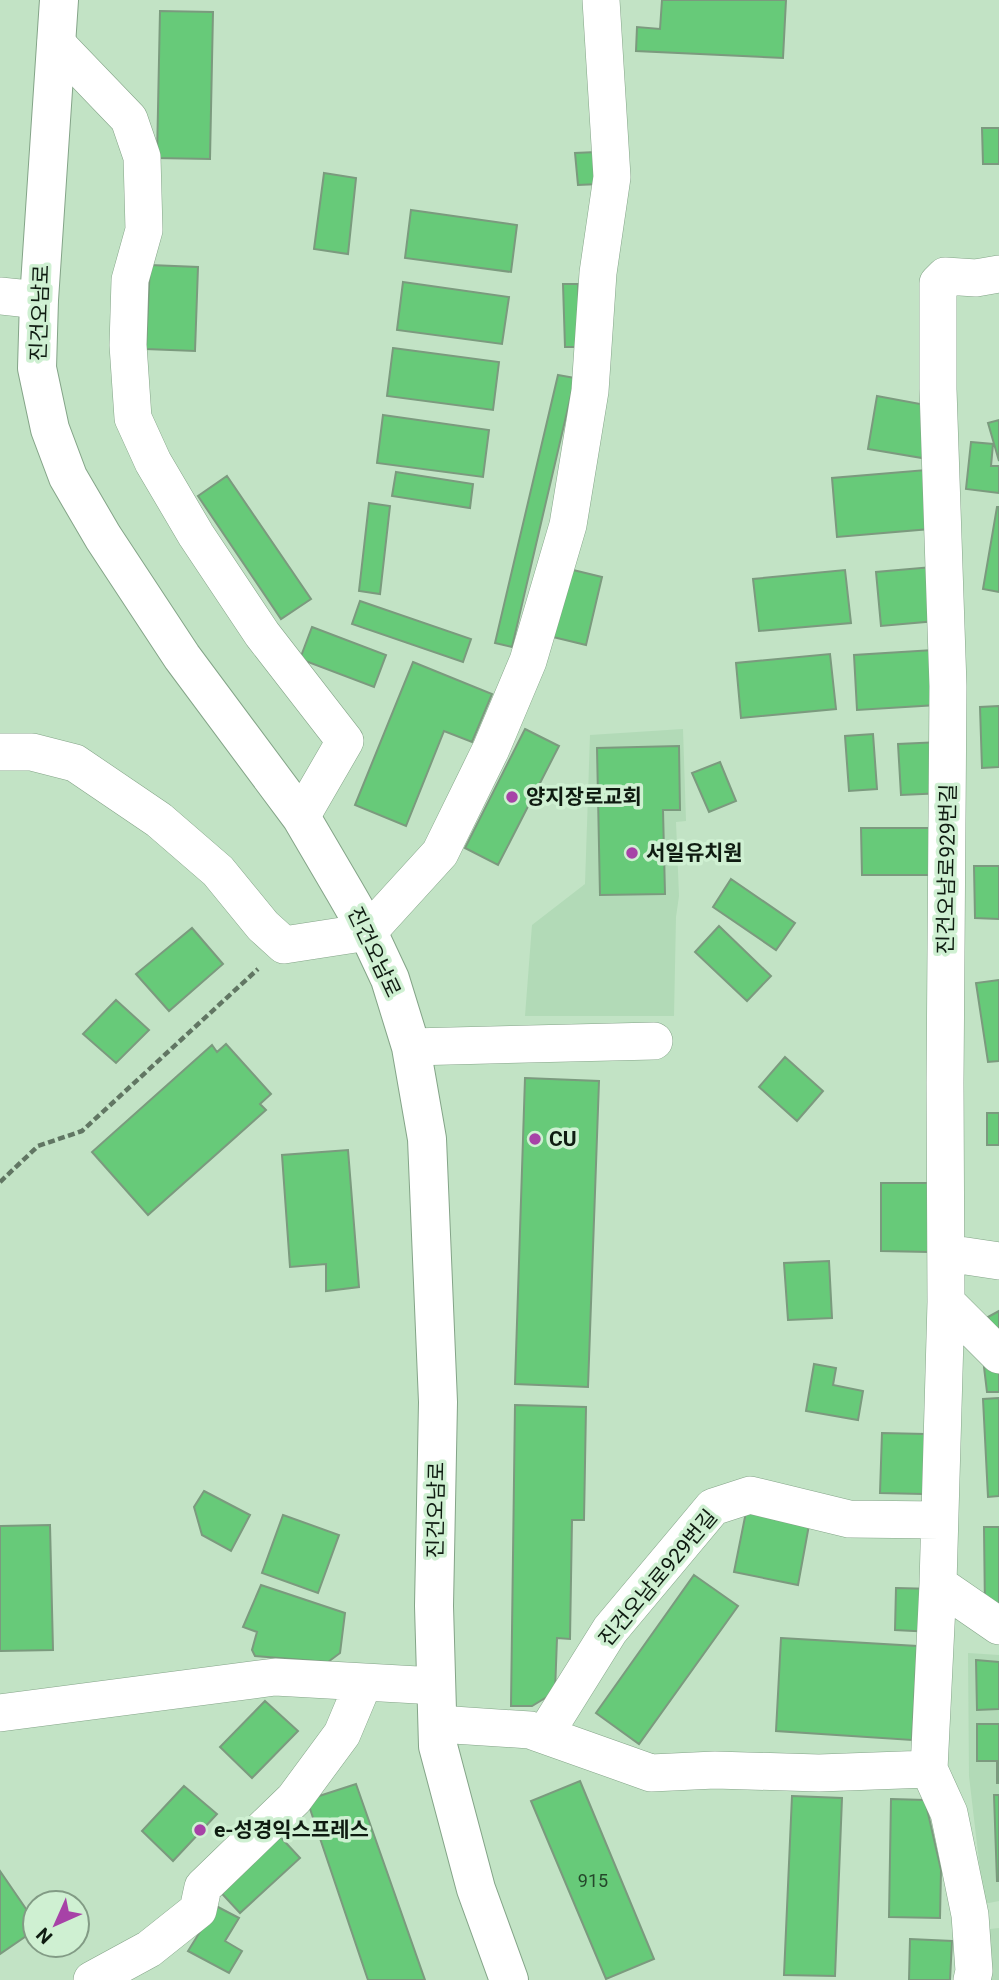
<svg xmlns="http://www.w3.org/2000/svg" width="999" height="1980" viewBox="0 0 999 1980" font-family="Roboto,'Noto Sans KR',sans-serif">
	<rect width="100%" height="100%" fill="#c2e3c5"/>
	<!-- built -->
	<path fill="#b2dab7" d="M683 729 686 821 676 822 679 896 676 917 674 1016H525L532 925 585 884 590 735Z
		M968 1653 999 1655V1901L984 1904 969 1776Z
		M999 1928V1980H981L990 1929Z"/>
	<!-- building -->
	<path fill="#67ca79" stroke="#7b9a7e" stroke-width="2" d="M662 0H786L783 58 636 51 637 27 660 29Z
		M160 11 213 12 210 159 157 158Z
		M982 128H999V164H983Z
		M596 152 599 184 578 185 575 153Z
		M324 173 356 178 348 254 314 249Z
		M411 210 517 225 511 272 405 258Z
		M150 265 198 267 195 351 146 349Z
		M403 282 509 297 502 344 397 330Z
		M563 284H578L580 347H565Z
		M393 348 499 362 493 410 387 396Z
		M558 375 575 378 512 647 495 643Z
		M877 396 931 406 922 458 868 449Z
		M383 415 489 430 483 477 377 463Z
		M999 420V461L988 423Z
		M971 442 993 444 991 466H999V493L966 489Z
		M926 470 930 529 837 537 832 478Z
		M396 472 473 484 470 508 392 496Z
		M227 476 311 599 281 619 198 496Z
		M369 503 390 506 380 594 359 591Z
		M997 507H999V592L983 589Z
		M932 567 936 621 881 626 876 572Z
		M569 569 602 577 586 645 553 637Z
		M845 570 851 623 759 631 753 579Z
		M360 601 471 639 463 662 352 624Z
		M312 627 386 655 374 687 300 659Z
		M933 650 937 705 857 710 854 655Z
		M830 654 836 709 741 718 736 663Z
		M413 662 492 694 472 742 444 731 406 826 355 805Z
		M999 706V767L982 768 980 707Z
		M525 729 559 746 498 865 465 848Z
		M873 734 877 789 849 791 845 736Z
		M941 742 944 793 901 795 898 744Z
		M679 746 680 810H663L665 894 600 895 597 748Z
		M720 762 736 801 709 812 692 773Z
		M861 828H943V875H862Z
		M974 866H999V919L975 918Z
		M731 879 795 923 776 950 713 907Z
		M719 926 771 976 747 1001 695 952Z
		M192 928 223 964 169 1011 136 974Z
		M999 980V1061L988 1062 976 983Z
		M116 1000 149 1030 116 1063 83 1034Z
		M226 1044 271 1094 260 1104 266 1110 148 1215 92 1152 212 1045 217 1052Z
		M785 1057 823 1091 797 1121 759 1087Z
		M525 1078 599 1081 588 1387 515 1384Z
		M987 1113H999V1145H987Z
		M348 1150 359 1287 326 1291V1264L290 1267 282 1155Z
		M881 1183H928V1252L881 1251Z
		M829 1261 832 1318 788 1320 784 1263Z
		M999 1311V1339L988 1317Z
		M814 1364 836 1368 833 1385 863 1391 858 1420 806 1411Z
		M999 1365V1392H987L984 1367Z
		M999 1398V1496L988 1497 983 1399Z
		M515 1405 586 1407 584 1520H572L570 1639 557 1638 555 1692 532 1706H511Z
		M882 1433 925 1434 923 1494 880 1493Z
		M204 1491 250 1515 231 1551 202 1535 194 1507Z
		M746 1512 809 1525 798 1585 734 1572Z
		M283 1515 339 1535 318 1593 262 1573Z
		M50 1525 53 1650 0 1651V1526Z
		M984 1527H999V1611H985Z
		M694 1575 738 1606 639 1744 596 1713Z
		M261 1585 345 1613 340 1653 328 1662 255 1656 252 1650 257 1632 243 1627Z
		M896 1588 935 1589 933 1632 895 1630Z
		M781 1638 917 1646 912 1740 776 1731Z
		M976 1660 999 1662V1709L977 1710Z
		M265 1701 298 1731 252 1778 220 1747Z
		M977 1724H999V1783H997V1761H977Z
		M580 1781 654 1959 606 1979 531 1801Z
		M356 1784 425 1980H368L307 1800Z
		M184 1786 217 1814 173 1861 142 1831Z
		M994 1795H999V1881H997Z
		M792 1796 842 1798 835 1976 784 1975Z
		M891 1799 925 1800 941 1870 940 1918 889 1917Z
		M273 1829 300 1858 240 1913 213 1884Z
		M0 1871 35 1922V1930L0 1954Z
		M216 1906 239 1918 225 1941 242 1951 229 1973 188 1951Z
		M910 1939 952 1941 950 1980H909Z"/>
	<g fill="none" stroke-linecap="round" stroke-linejoin="round">
		<defs>
			<path id="minor" d="M56 43 129 119 142 157 144 230 130 280 128 345 133 418 153 462 196 535 262 634 345 741 301 817
				M0 296 39 300
				M0 752H32L75 763 159 820 218 871 263 926 284 945 368 932 440 853 491 749 528 661 568 525 590 391 598 273 612 177 601 0
				M411 1047 654 1041
				M946 1253 999 1261
				M946 1302 999 1355
				M938 1584 999 1626
				M0 1713 275 1677 436 1686
				M438 1724 530 1730 651 1773 715 1770 819 1773 929 1769
				M545 1734 610 1630 713 1507 750 1495 849 1519 939 1520
				M92 1980 149 1949 198 1910 203 1887 294 1799 342 1734 363 1684
				M972 1980 974 1971 970 1915 949 1813 929 1769 938 1584 946 1302 945 1083 948 686 938 389V283L945 276 976 278 999 274"/>
			<path id="major" d="M59 0 39 300 37 368 50 429 68 477 103 537 182 657 301 817 345 892 368 932 390 979 411 1047 427 1139 438 1402 434 1606 438 1746 476 1889 509 1980"/>
		</defs>
		<!-- minor casing -->
		<use href="#minor" stroke="#84a488" stroke-width="38"/>
		<!-- major casing -->
		<use href="#major" stroke="#84a488" stroke-width="40"/>
		<!-- path -->
		<path stroke="#617663" stroke-width="4.5" stroke-dasharray="7 3.5" stroke-linecap="butt" d="M0 1182 38 1146 82 1131 258 969"/>
		<!-- minor -->
		<use href="#minor" stroke="#fff" stroke-width="37"/>
		<!-- major -->
		<use href="#major" stroke="#fff" stroke-width="38"/>
	</g>
	<!-- markers -->
	<g fill="#a742a7" stroke="#cff0d2" stroke-width="2.5">
		<circle cx="512" cy="797" r="7"/>
		<circle cx="632" cy="853" r="7"/>
		<circle cx="535" cy="1139" r="7"/>
		<circle cx="200" cy="1830" r="7"/>
	</g>
	<g text-anchor="middle" dominant-baseline="central" stroke-width="7" stroke-linejoin="round" paint-order="stroke">
		<!-- number labels -->
		<g font-size="18" fill="#25472b">
			<text x="593" y="1880">915</text>
		</g>
		<!-- street labels -->
		<g font-size="21" fill="#0f1b11" stroke="#cff0d2">
			<text transform="translate(40 313) rotate(-88)">진건오남로</text>
			<text transform="translate(947 869) rotate(-89)">진건오남로929번길</text>
			<text transform="translate(374 952) rotate(65)">진건오남로</text>
			<text transform="translate(436 1510) rotate(-89)">진건오남로</text>
			<text transform="translate(658 1578) rotate(-50)">진건오남로929번길</text>
		</g>
		<!-- poi labels -->
		<g font-size="21" font-weight="bold" fill="#0f1b11" stroke="#cff0d2" text-anchor="start">
			<text x="526" y="797">양지장로교회</text>
			<text x="646" y="853">서일유치원</text>
			<text x="549" y="1139">CU</text>
			<text x="214" y="1830">e-성경익스프레스</text>
		</g>
	</g>
	<!-- north arrow -->
	<g transform="translate(56 1924) rotate(225)"><circle r="33" fill="#cff0d2" stroke="#829b85" stroke-width="2"/>
	<path d="M0-5L12 26L0 18L-12 26Z" fill="#a742a7"/>
	<text y="-10" font-size="19" font-weight="bold" text-anchor="middle" fill="#0f1b11">N</text>
	</g>
</svg>
